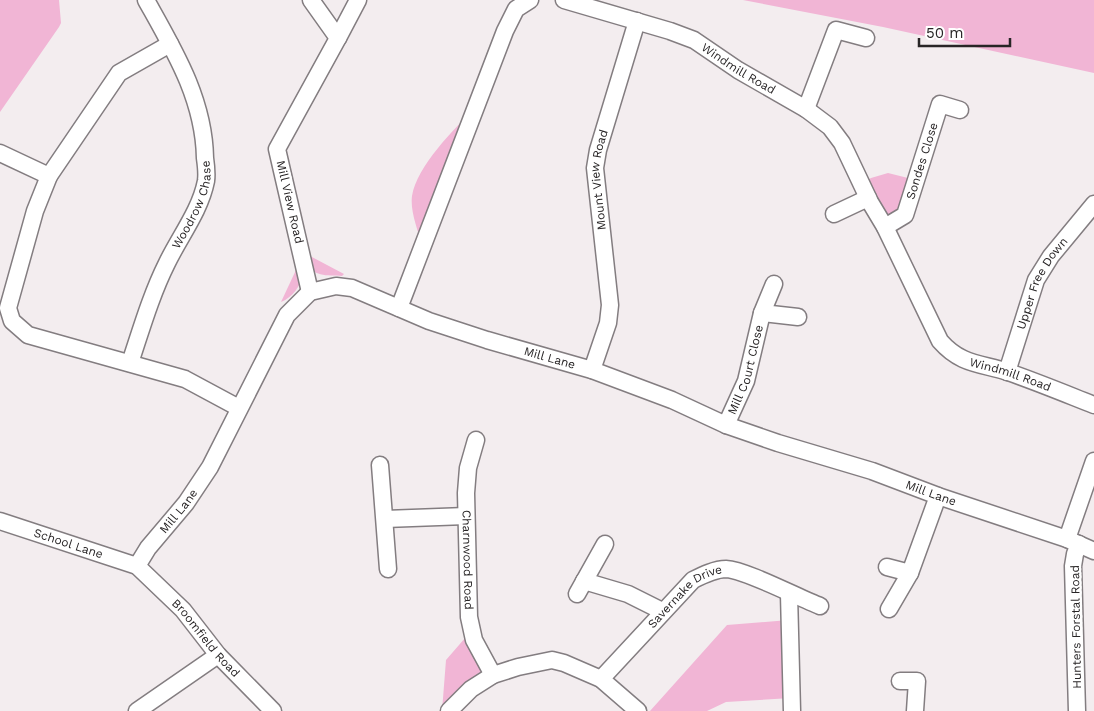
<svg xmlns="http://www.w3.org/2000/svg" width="1094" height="711" viewBox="0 0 1094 711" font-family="'Work Sans',sans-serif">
	<rect width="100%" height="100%" fill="#f3edef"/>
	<!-- green -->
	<path fill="#f1b5d5" d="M0 0H59L61 23 59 27 0 112Z
		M743 0H1094V73L883 27Z
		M475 108 422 245C418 230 410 212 412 196 417 166 454 129 475 108Z
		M888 173 916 180 905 215 885 227 861 184 871 178Z
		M310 256 344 274 342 276C327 275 306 278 310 256Z
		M296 270 303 274C300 287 293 297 281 302Z
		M789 620 791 698 726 702 707 711H650L727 625Z
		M472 630 493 675 442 711 446 660Z"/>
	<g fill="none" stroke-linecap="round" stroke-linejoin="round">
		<defs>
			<g id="minor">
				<path id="s1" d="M564 0 670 31 694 40 738 70 806 109 830 127 842 143 870 202 885 227 940 341C961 365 980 363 1008 372 1037 382 1066 394 1094 405"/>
				<path d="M338 38 358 0"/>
				<path d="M170 44 119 73 49 176 35 211 8 308 12 321 28 335 185 379 239 408"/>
				<path d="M806 109 836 30 866 38"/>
				<path d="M0 153 49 176"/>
				<path d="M834 214 868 198"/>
				<path id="s2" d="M885 227 905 215 940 104 960 110"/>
				<path d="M310 292 277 149 338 38 311 0"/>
				<path d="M399 308 505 31 516 9 530 0"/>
				<path d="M762 313 798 317"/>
				<path id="s3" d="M130 363C141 330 151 295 167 263 180 236 200 211 206 181 207 174 206 165 205 158 204 99 174 50 146 0"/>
				<path id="s4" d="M592 370 608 323 610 305 595 168 598 150 637 21"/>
				<path id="s5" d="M1007 372 1036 280 1051 256 1094 204"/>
				<path id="s6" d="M726 425 746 381 762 313 774 284"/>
				<path id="s7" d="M476 440 468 468 466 493 469 617 474 640 493 675"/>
				<path d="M380 465 388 569"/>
				<path d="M385 519 466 516"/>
				<path id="s8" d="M0 521 137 566 183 610 218 655 273 711"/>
				<path d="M1067 539 1094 461"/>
				<path id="s9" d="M137 566 148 548 186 503 210 467 287 315 310 292 336 286 352 288 429 321 487 340 592 370 672 400 726 425 778 443 872 471 938 496 1067 539 1094 551"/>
				<path d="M887 567 910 573"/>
				<path d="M584 581 628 594 662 611"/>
				<path d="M577 594 605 544"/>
				<path d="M789 594 792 711"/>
				<path d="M889 609 910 573 938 496"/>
				<path id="s10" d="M601 679 693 580C703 575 715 569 726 569 746 570 799 598 820 606"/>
				<path d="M900 681H917L915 711"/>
				<path d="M137 711 218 655"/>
				<path d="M449 711 471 689 493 675 518 667 552 660 564 663 601 679 638 711"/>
				<path d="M1077 711 1073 566 1075 554 1079 544"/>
			</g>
		</defs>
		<!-- minor casing -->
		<use href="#minor" stroke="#837d80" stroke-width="19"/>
		<!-- minor -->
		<use href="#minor" stroke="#fff" stroke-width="16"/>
	</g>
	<g text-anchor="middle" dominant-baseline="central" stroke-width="4.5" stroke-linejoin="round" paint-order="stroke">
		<!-- street labels -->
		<g font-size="12" fill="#282526" stroke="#fff">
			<text stroke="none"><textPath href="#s1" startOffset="189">Windmill Road</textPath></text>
			<text stroke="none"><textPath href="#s2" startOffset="80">Sondes Close</textPath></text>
			<text stroke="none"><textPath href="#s4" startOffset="194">Mount View Road</textPath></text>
			<text transform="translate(290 202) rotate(77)">Mill View Road</text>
			<text stroke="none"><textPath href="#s3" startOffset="171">Woodrow Chase</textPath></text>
			<text stroke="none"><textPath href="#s5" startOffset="96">Upper Free Down</textPath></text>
			<text stroke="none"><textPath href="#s9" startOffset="579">Mill Lane</textPath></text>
			<text stroke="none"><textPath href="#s6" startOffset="59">Mill Court Close</textPath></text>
			<text stroke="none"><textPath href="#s1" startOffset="618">Windmill Road</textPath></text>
			<text stroke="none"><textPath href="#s9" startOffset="984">Mill Lane</textPath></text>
			<text stroke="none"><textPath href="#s9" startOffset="69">Mill Lane</textPath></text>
			<text stroke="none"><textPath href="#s8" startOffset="72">School Lane</textPath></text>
			<text stroke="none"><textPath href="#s7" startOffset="121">Charnwood Road</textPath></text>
			<text stroke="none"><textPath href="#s10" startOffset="119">Savernake Drive</textPath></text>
			<text transform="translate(1076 627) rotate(-91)">Hunters Forstal Road</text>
			<text stroke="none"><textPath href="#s8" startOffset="244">Broomfield Road</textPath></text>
		</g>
	</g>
	<!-- scale -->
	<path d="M919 38v8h91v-8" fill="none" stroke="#282526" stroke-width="2.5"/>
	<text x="926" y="38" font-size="15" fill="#282526" stroke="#ffffff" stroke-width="4" paint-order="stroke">50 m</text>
</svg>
